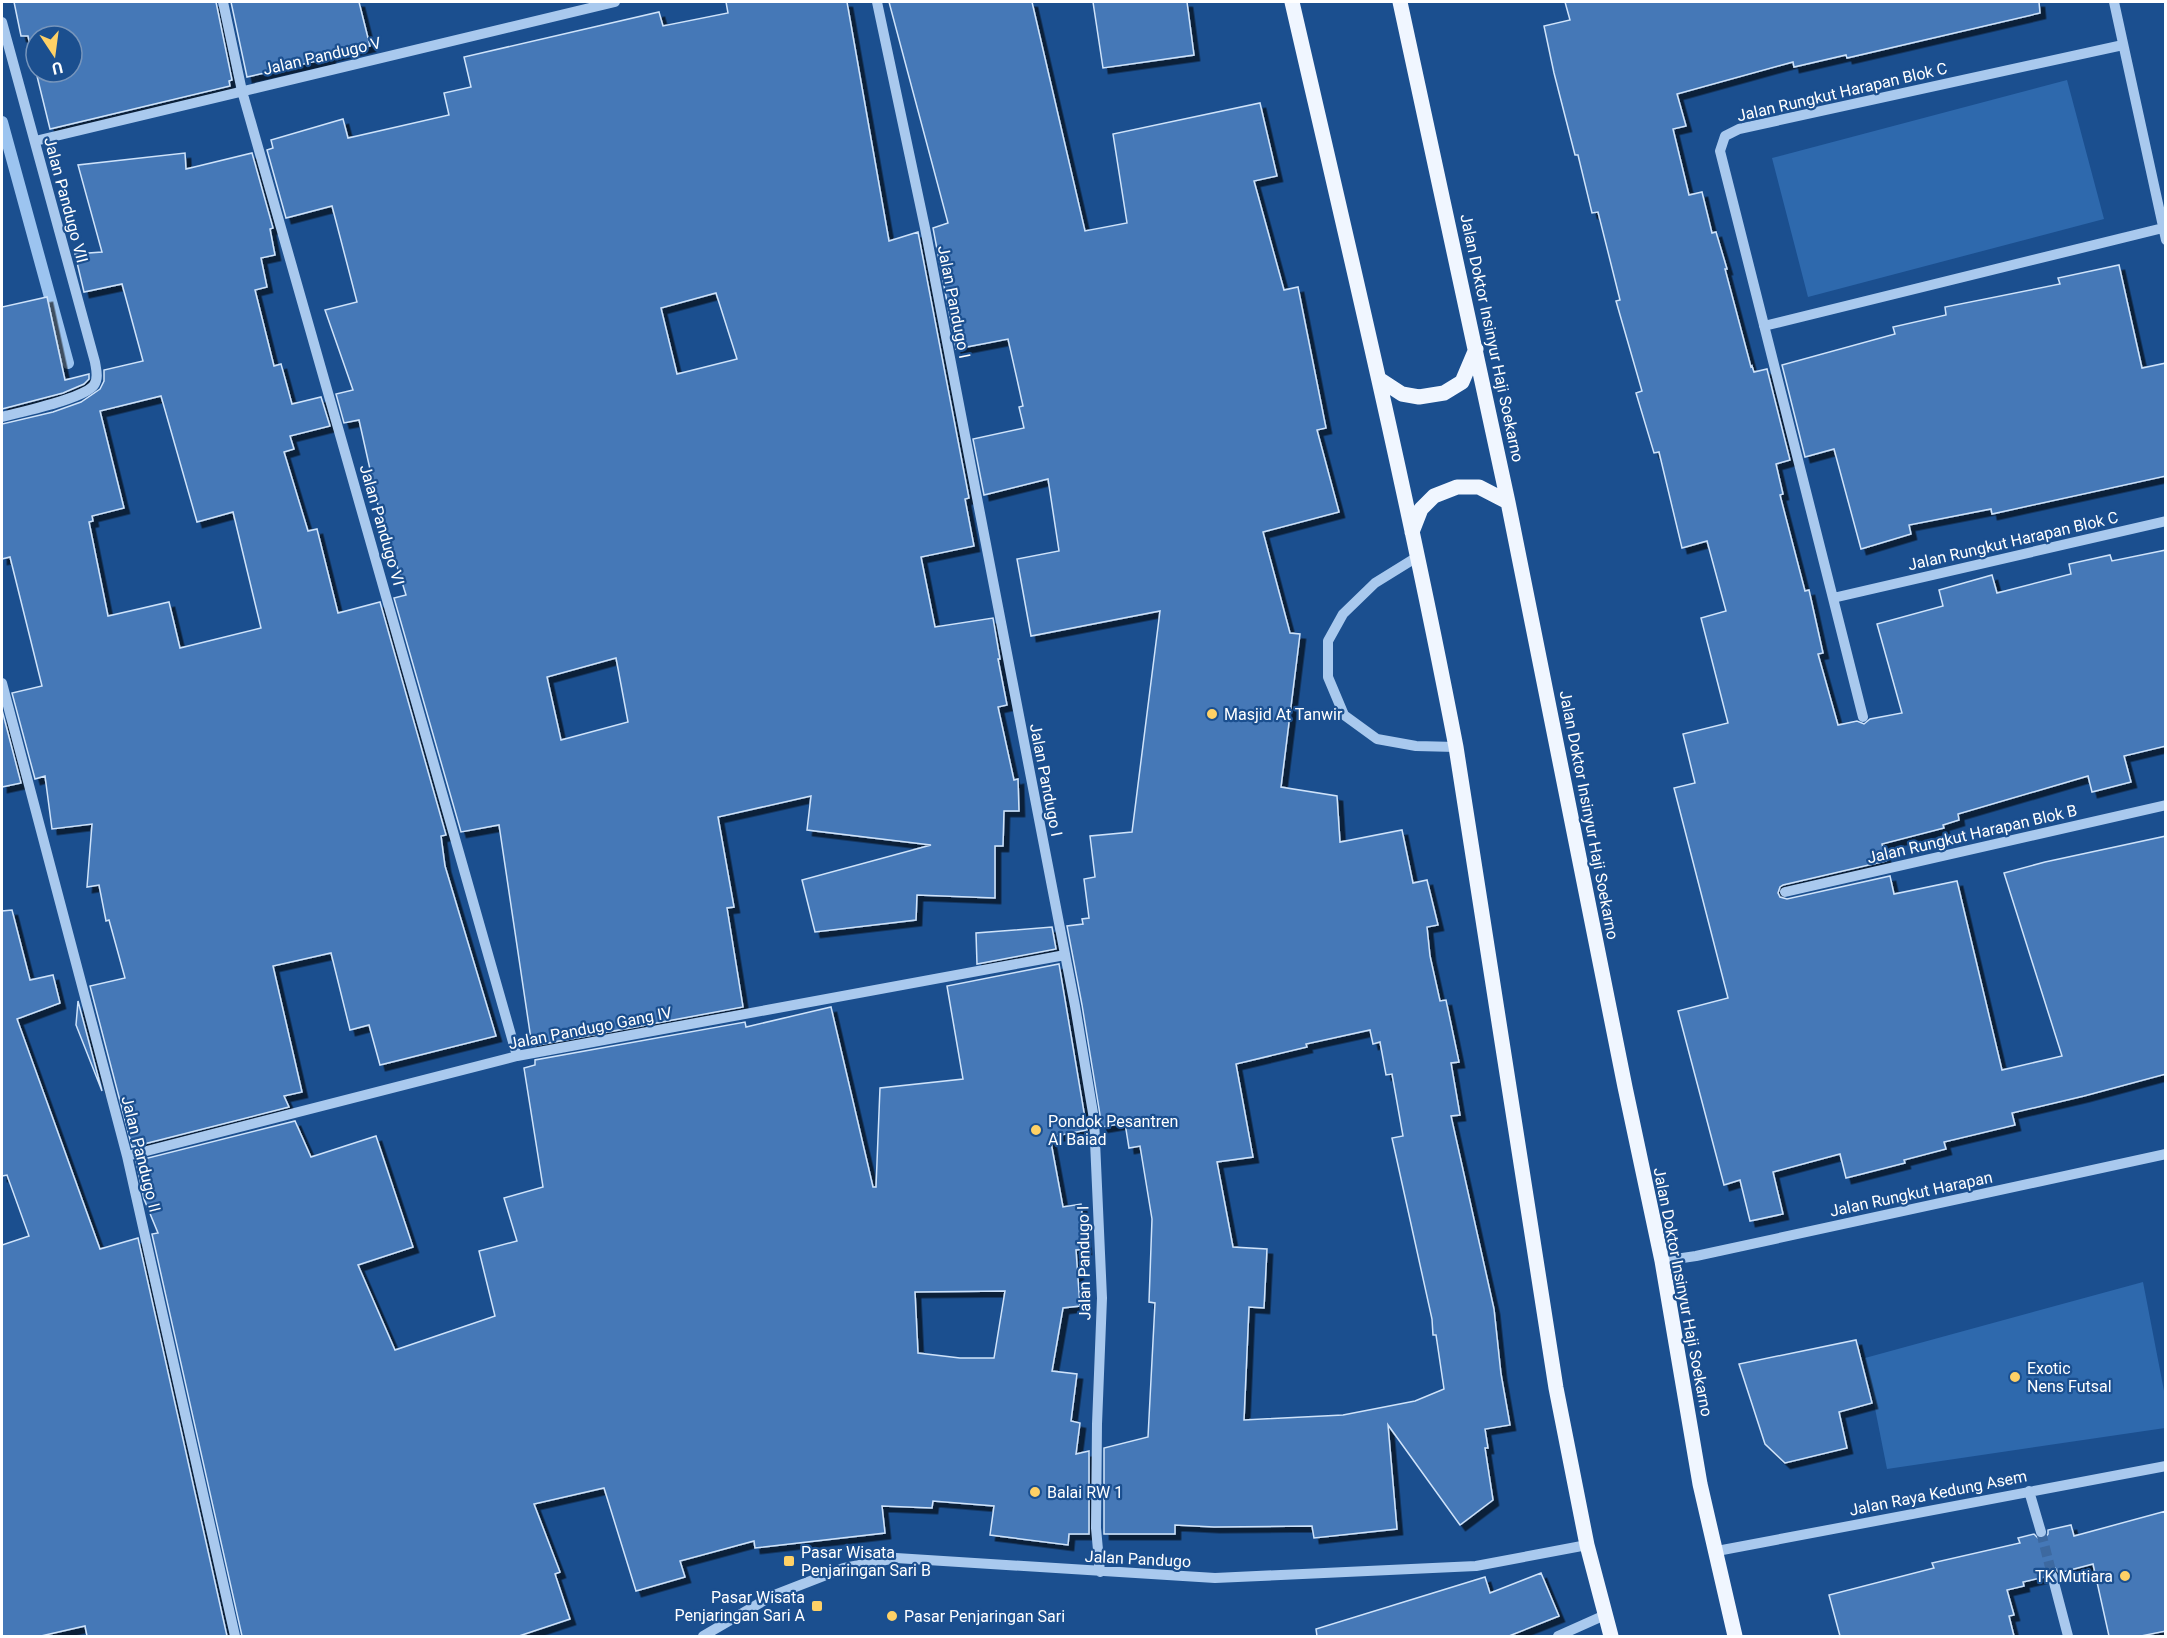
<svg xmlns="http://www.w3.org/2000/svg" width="2167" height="1638" viewBox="0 0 2167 1638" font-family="Roboto,sans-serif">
	<defs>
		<filter id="shadow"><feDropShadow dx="5.5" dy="5.5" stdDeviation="0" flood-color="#0009"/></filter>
	</defs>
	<rect width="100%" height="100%" fill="#1b4f8f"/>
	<!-- green -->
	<path fill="#2e69ad" d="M2067 80 2104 219 1808 297 1772 158Z
		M2143 1282 2165 1396V1428L1887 1469 1865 1358Z"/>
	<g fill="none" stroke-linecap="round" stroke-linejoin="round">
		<!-- stream -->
		<path stroke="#9cc4f0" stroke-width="12" d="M2 122 68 363"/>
	</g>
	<!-- building -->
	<path fill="#4478b7" stroke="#cfe3fa" stroke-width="1.5" fill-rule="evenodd" filter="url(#shadow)" d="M14 2H216L232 80 229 81 230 86 50 129 36 72H72V36H36V72L28 36H21Z
		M231 2H359L370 46 330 56V58L247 77Z
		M726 2H847L889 241 918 232 969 498 965 499 974 546 921 557 935 627 993 618 1000 659H998L1007 705 998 707 1014 780 1018 779 1019 811H1004L1003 846H995V898L917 895 916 920 815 932 802 880 931 845 807 830 811 796 718 817 734 907 727 908 743 1007 532 1046 499 825 461 832 394 598 406 595 378 505 359 420 344 423 336 394 353 390 325 310 357 302 332 206 286 218 267 150 273 148 271 140 343 119 348 138 449 115 444 93 471 87 464 57 659 12 663 26 728 13ZM716 293 737 359 677 374 661 308ZM616 658 628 722 561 740 547 677Z
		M889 2H1032L1085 231 1127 223 1113 134 1260 103 1277 176 1254 181 1284 290 1298 287 1326 428 1317 430 1339 512 1263 532 1290 633 1300 634 1281 787 1337 796 1340 842 1402 830 1413 883 1427 880 1438 925 1427 927 1430 956 1440 1001 1446 1000 1459 1062 1451 1063 1460 1115 1451 1116 1494 1309 1501 1374 1510 1425 1485 1429 1488 1448H1485L1493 1500 1460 1525 1388 1425 1397 1529 1314 1538 1312 1526 1214 1527 1175 1525V1534H1104V1448L1148 1437 1155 1303 1149 1302 1152 1219 1140 1146 1129 1148 1125 1123 1102 1127 1082 1005 1067 926 1083 924 1082 919 1089 918 1084 879 1095 877 1090 836 1132 832 1160 611 1031 636 1017 559 1059 551 1048 479 984 495 973 439 1024 428 1019 407 1023 406 1008 339 956 349 933 228 948 223ZM1370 1030 1373 1044 1380 1042 1386 1075 1392 1074 1403 1136 1392 1138 1432 1319 1433 1335H1436L1444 1389 1415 1401 1343 1415 1244 1420 1249 1307 1264 1308 1267 1249 1233 1247 1217 1162 1253 1157 1236 1064 1307 1047 1306 1044Z
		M1093 2H1187L1194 55 1103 68Z
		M1565 2H2039L2040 13 1847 58 1846 55 1794 67 1793 62 1677 94 1686 126 1673 129 1689 195 1702 192 1712 233 1716 232 1727 269H1725L1751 367 1752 366 1754 372 1767 369 1790 460 1776 464 1783 494 1780 495 1805 591 1809 590 1823 653 1818 654 1838 725 1857 721 1864 724 1870 719 1902 713 1877 624 1943 606 1939 590 1992 575 1997 593 2071 574 2069 564 2110 555 2112 561 2166 550V746L2124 756 2131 782 2092 792 2088 776 1958 814 1959 820 1943 825 1944 828 1882 844 1886 861 1783 885 1780 887 1778 893 1780 897 1787 899 1890 876 1894 894 1957 881 2002 1070 2062 1056 2004 873 2045 862 2166 836V1074L2084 1096 2012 1113 2015 1125 1944 1142 1946 1149 1904 1160 1905 1163 1846 1178 1840 1154 1773 1172 1783 1214 1750 1221 1740 1180 1724 1185 1678 1011 1728 998 1674 788 1695 783 1683 734 1728 723 1701 618 1726 611 1707 541 1682 548 1659 452 1654 453 1636 393 1642 391 1616 301 1620 300 1598 212 1592 213 1578 155H1575L1554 73 1544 26 1570 20Z
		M185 153 186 169 252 153 273 228 270 229 275 255 261 258 267 287 255 290 274 366 281 364 292 404 321 397 330 426 290 436 294 449 284 452 308 531 317 529 338 613 380 602 446 835 441 836 445 866 496 1036 380 1065 369 1025 350 1030 331 953 273 966 302 1092 284 1096 289 1107 132 1147 90 986 125 978 109 920 106 921 99 885 87 887 92 824 52 829 45 776 35 779 12 693 42 686 10 557 2 559V424L53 412 81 402 100 389 104 381V370L143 361 122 284 84 292 75 254 102 252 78 165ZM161 396 197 522 233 512 261 628 180 648 169 602 108 616 89 522 93 521 92 516 124 508 100 411Z
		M2119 265 2142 368 2166 363V476L1992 514 1991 509 1909 525 1911 534 1861 549 1834 449 1805 457 1782 365 1895 334 1893 327 1946 315 1945 307 2060 284 2058 278Z
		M47 297 65 380 89 374V379L84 384 63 393 2 409V307Z
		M2 710 21 783 2 787Z
		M12 910 30 980 53 975 60 1003 17 1019 100 1249 138 1238 227 1636H87L85 1626 41 1636H2V1245L29 1236 7 1175 2 1176V911Z
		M1052 927 1056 949 977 964 976 933Z
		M1059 964 1087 1130 1050 1137 1063 1207 1081 1204 1086 1249 1076 1250 1080 1306 1063 1308 1052 1371 1077 1374 1071 1421 1080 1423 1076 1454 1089 1451V1534H1069L1068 1545 990 1535 994 1506 933 1501 932 1508 882 1506 885 1533 755 1548 754 1541 680 1561 685 1577 636 1591 604 1488 534 1504 560 1572 555 1574 570 1619 519 1636H242L152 1234 158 1233 144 1199 136 1161 295 1121 311 1157 376 1136 413 1247 358 1265 395 1350 495 1316 479 1251 517 1241 504 1198 543 1187 524 1068 535 1065V1060L745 1022 746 1027 831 1007 873 1187H876L880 1088 963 1079 947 986ZM1005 1291 994 1358H960L918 1353 915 1292Z
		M78 1001 102 1091 76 1025Z
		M1856 1340 1872 1403 1839 1412 1847 1448 1785 1463 1765 1444 1739 1364Z
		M2166 1511V1631L2141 1636H2109L2093 1564 2059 1573 2055 1568H2050L2045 1572V1577L2023 1582 2024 1586 2007 1590 2014 1615 2009 1616 2014 1636H1840L1829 1595 1934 1568 1932 1563 2020 1543 2018 1538 2034 1534 2039 1539H2044L2048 1534V1530L2071 1525 2074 1536Z
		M1541 1573 1559 1616 1509 1636H1317L1316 1629 1485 1577 1490 1593Z"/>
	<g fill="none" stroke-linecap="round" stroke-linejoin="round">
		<!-- minor-tunnel -->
		<path stroke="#3d69a0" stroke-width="10" stroke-dasharray="10 5" stroke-linecap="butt" d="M2041 1532 2052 1575"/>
		<!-- minor -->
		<path stroke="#a9c9ee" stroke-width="10" d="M223 2 242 91 517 1056
			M877 2 925 228 1075 1006 1094 1119 1102 1298 1097 1424 1096 1528 1100 1572
			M2114 2 2166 240
			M2 22 95 362C96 369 99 378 94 385 84 399 20 412 2 417
			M35 141 615 2
			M1764 326 2163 228
			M1417 557 1375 583 1343 614 1328 641V677L1344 715 1377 739 1416 746 1456 747
			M1833 598 2166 521
			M2 683 127 1156 235 1636
			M1863 717 1720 151 1725 136 1739 129 2123 45
			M1785 892 2166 805
			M127 1156 517 1056 1065 955
			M1662 1261 1696 1256 2166 1154
			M2029 1491 2041 1532
			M1717 1551 2166 1466
			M2052 1575 2068 1636
			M703 1636 772 1596 844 1568 896 1558 1215 1578 1476 1566 1587 1545
			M1558 1636 1605 1615"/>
		<!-- major -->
		<path stroke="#f0f6ff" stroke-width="15" d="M1292 2C1349 249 1408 497 1456 747L1556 1388 1587 1545 1611 1636
			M1400 2 1508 502 1625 1087 1662 1261 1700 1484 1735 1636
			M1379 379 1402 394 1419 397 1444 393 1462 382 1476 349
			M1412 532 1421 509 1434 496 1457 487H1479L1508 502"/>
	</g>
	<!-- markers -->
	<g fill="#ffd166" stroke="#1b4f8f" stroke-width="2">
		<circle cx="1212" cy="714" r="6"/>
		<circle cx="1036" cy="1130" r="6"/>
		<circle cx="2015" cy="1377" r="6"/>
		<circle cx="1035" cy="1492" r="6"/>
		<rect x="783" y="1555" width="12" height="12" rx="3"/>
		<circle cx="2125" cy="1576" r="6"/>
		<rect x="811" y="1600" width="12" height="12" rx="3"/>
		<circle cx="892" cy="1616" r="6"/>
	</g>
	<g text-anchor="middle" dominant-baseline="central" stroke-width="4.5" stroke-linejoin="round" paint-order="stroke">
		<!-- street labels -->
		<g font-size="16" fill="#fff" stroke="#1b4f8f">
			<text transform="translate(322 56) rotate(-13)">Jalan Pandugo V</text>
			<text transform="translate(1842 92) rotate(-13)">Jalan Rungkut Harapan Blok C</text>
			<text transform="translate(66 200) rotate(75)">Jalan Pandugo VII</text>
			<text transform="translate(954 302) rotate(79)">Jalan Pandugo I</text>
			<text transform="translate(1492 338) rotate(78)">Jalan Doktor Insinyur Haji Soekarno</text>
			<text transform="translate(382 525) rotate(74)">Jalan Pandugo VI</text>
			<text transform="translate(2013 541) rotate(-13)">Jalan Rungkut Harapan Blok C</text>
			<text transform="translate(1046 780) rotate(79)">Jalan Pandugo I</text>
			<text transform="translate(1589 815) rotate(79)">Jalan Doktor Insinyur Haji Soekarno</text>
			<text transform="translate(1972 834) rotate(-13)">Jalan Rungkut Harapan Blok B</text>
			<text transform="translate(590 1028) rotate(-11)">Jalan Pandugo Gang IV</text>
			<text transform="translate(141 1154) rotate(76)">Jalan Pandugo II</text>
			<text transform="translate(1911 1194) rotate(-12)">Jalan Rungkut Harapan</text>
			<text transform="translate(1084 1263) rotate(-91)">Jalan Pandugo I</text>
			<text transform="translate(1683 1292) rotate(79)">Jalan Doktor Insinyur Haji Soekarno</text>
			<text transform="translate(1938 1493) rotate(-11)">Jalan Raya Kedung Asem</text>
			<text transform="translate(1138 1559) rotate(3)">Jalan Pandugo</text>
		</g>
		<!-- poi labels -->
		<g font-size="16" fill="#fff" stroke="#1b4f8f" text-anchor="start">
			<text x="1224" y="714">Masjid At Tanwir</text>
			<text x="1048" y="1121">Pondok Pesantren<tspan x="1048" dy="18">Al Baiad</tspan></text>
			<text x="2027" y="1368">Exotic<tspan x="2027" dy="18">Nens Futsal</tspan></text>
			<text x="1047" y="1492">Balai RW 1</text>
			<text x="801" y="1552">Pasar Wisata<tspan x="801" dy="18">Penjaringan Sari B</tspan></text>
			<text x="2113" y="1576" text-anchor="end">TK Mutiara</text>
			<text x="805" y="1597" text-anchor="end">Pasar Wisata<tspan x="805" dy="18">Penjaringan Sari A</tspan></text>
			<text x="904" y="1616">Pasar Penjaringan Sari</text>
		</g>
	</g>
	<!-- border -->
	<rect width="2167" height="1638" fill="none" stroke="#ffffff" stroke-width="6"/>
	<!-- north arrow -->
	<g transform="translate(54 54) rotate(167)"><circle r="28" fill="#1b4f8f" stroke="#7695bc" stroke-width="1.5"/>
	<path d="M0-4.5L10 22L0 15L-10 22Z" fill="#ffd166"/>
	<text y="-9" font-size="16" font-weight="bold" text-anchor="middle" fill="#ffffff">U</text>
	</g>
</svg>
